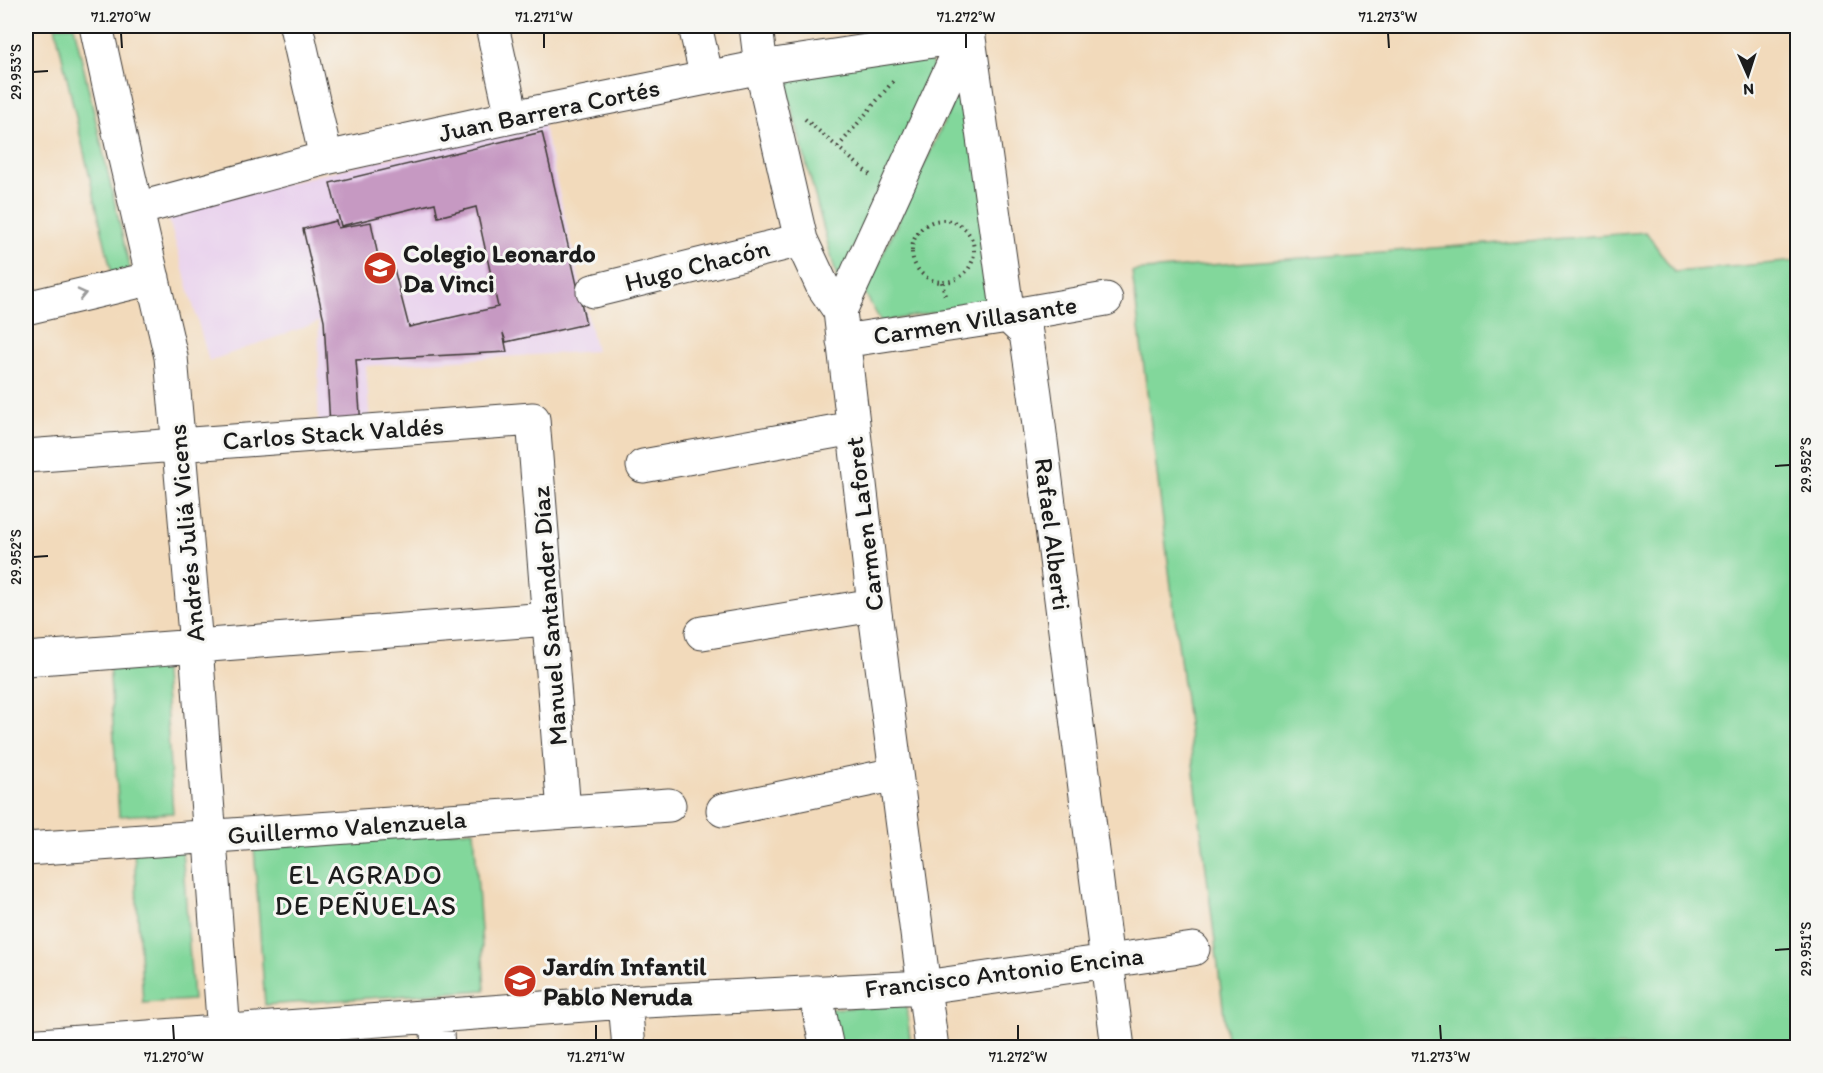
<svg xmlns="http://www.w3.org/2000/svg" width="1823" height="1073" viewBox="0 0 1823 1073" font-family="Itim,sans-serif">
	<rect width="100%" height="100%" fill="#f6f6f2"/>
	<filter id="ink" filterUnits="userSpaceOnUse"><feTurbulence type="fractalNoise" baseFrequency=".0167" numOctaves="2"/><feDisplacementMap in="SourceGraphic" scale="12" xChannelSelector="R" yChannelSelector="G"/><feConvolveMatrix kernelMatrix="1 2 1 2 8 2 1 2 1" color-interpolation-filters="sRGB"/></filter>
	<filter id="wash" filterUnits="userSpaceOnUse"><feTurbulence type="fractalNoise" baseFrequency=".008" numOctaves="4" result="noise"/><feDisplacementMap in="SourceGraphic" scale="24" xChannelSelector="R" yChannelSelector="G"/><feGaussianBlur stdDeviation="1.35" result="paint"/><feColorMatrix in="noise" values="0 0 0 0 0 0 0 0 0 0 0 0 0 0 0 0 0 1.4 0 .05"/><feComposite in="paint" operator="in"/></filter>
	<g filter="url(#wash)">
		<rect width="100%" height="100%" fill="#f2dabb"/>
		<!-- built -->
		<path fill="#e9d2ed" d="M543 123 596 351 366 366 370 425 318 430 319 322 209 361 167 213 350 167Z"/>
		<!-- green -->
		<path fill="#82d79b" stroke="#4f7a5c" stroke-width="1.5" d="M55 26H74L130 269 112 274Z
			M925 49 937 75 838 282 783 76Z
			M967 72 997 301 881 322 865 293Z
			M1646 232 1674 272 1797 261V1047H1228L1132 271Z
			M163 658 173 813 119 816 109 662Z
			M474 830 485 990 265 1005 254 847Z
			M182 849 193 1000 143 1003 134 851Z
			M906 1004 911 1047H838L829 1009Z"/>
		<g id="blocks">
			<!-- building -->
			<path fill="#c699c2" d="M542 132 586 324 506 342 503 333 507 352 356 360 361 425 330 426 324 320 303 229 336 221 338 228 371 222 380 266 393 265 409 327 498 307 476 207 438 217 435 203 341 226 330 183Z"/>
		</g>
	</g>
	<g filter="url(#ink)">
		<use href="#blocks" fill-opacity="0" stroke="#3c3834" stroke-width="1.5"/>
		<g fill="none" stroke-linecap="round" stroke-linejoin="round">
			<defs>
				<path id="minor" d="M96 26 123 150 171 357 196 646 225 1048
					M296 26 326 158
					M492 26 512 117
					M695 26 707 78
					M756 26 761 67 801 240 822 285 840 311
					M968 31 1008 316 1026 333 1035 394 1118 1048
					M137 209 326 158 512 117 761 67 966 36
					M593 291 801 240
					M26 308 153 278
					M843 341 1008 316 1106 299
					M26 456 533 419 564 812
					M643 466 853 428
					M702 633 874 605
					M26 659 548 619
					M723 810 896 774
					M26 849 669 805
					M815 992 827 1048
					M625 1002 629 1048
					M436 1016 438 1048
					M26 1046 625 1002 924 987 1193 949
					M932 1048 874 605 840 311 966 36 967 26"/>
			</defs>
			<!-- minor casing -->
			<use href="#minor" stroke="#3c3834" stroke-width="35"/>
			<!-- path -->
			<path stroke="#3c3834" stroke-width="4" stroke-dasharray="1.5 4.5" stroke-linecap="butt" d="M805 119 870 175
				M838 147 895 79
				M912 251a31 31 0 1 1 62 0a31 31 0 1 1-62 0Z
				M942 282 945 296"/>
			<!-- minor -->
			<use href="#minor" stroke="#fff" stroke-width="33"/>
		</g>
		<!-- one-way arrows -->
		<defs><path id="oneway-chevron" d="M-2-3.5L2.5 0L-2 3.5" fill="none" stroke-width="1.6" stroke-linecap="round" stroke-linejoin="round" transform="scale(1.5)"/></defs>
		<use stroke="#999" href="#oneway-chevron" transform="translate(82 294) rotate(-13)"/>
	</g>
	<!-- ticks -->
	<path fill="none" stroke="#1c1c1c" stroke-width="2" d="M121 33 122 48M544 33V48M966 33V48M1388 33 1389 48M33 72 48 71M1775 466 1790 465M33 557 48 556M1775 950 1790 949M173 1025 174 1040M596 1025V1040M1018 1025V1040M1440 1025 1441 1040"/>
	<!-- icons -->
	<defs>
		<symbol id="school-disc" viewBox="-11 -11 22 22"><circle r="9.5" fill="#c8321e" stroke="#f6f6f2"/><path d="M0-5L7-2L0 1L-7-2ZM-4 1L0 2.5L4 1V4Q0 6-4 4Z" fill="#fff"/></symbol>
	</defs>
	<g fill-rule="evenodd">
		<use href="#school-disc" x="361" y="249" width="38" height="38"/>
		<use href="#school-disc" x="501" y="962" width="38" height="38"/>
	</g>
	<g text-anchor="middle" dominant-baseline="central" stroke-width="6" stroke-linejoin="round" paint-order="stroke">
		<!-- street labels -->
		<g font-size="26" fill="#1c1c1c" stroke="#f6f6f2">
			<text transform="translate(549 110) rotate(-12)">Juan Barrera Cortés</text>
			<text transform="translate(697 265) rotate(-14)">Hugo Chacón</text>
			<text transform="translate(975 320) rotate(-9)">Carmen Villasante</text>
			<text transform="translate(333 433) rotate(-4)">Carlos Stack Valdés</text>
			<text transform="translate(864 524) rotate(-97)">Carmen Laforet</text>
			<text transform="translate(186 533) rotate(-95)">Andrés Juliá Vicens</text>
			<text transform="translate(1053 534) rotate(83)">Rafael Alberti</text>
			<text transform="translate(549 616) rotate(-94)">Manuel Santander Díaz</text>
			<text transform="translate(347 827) rotate(-4)">Guillermo Valenzuela</text>
			<text transform="translate(1004 972) rotate(-7)">Francisco Antonio Encina</text>
		</g>
		<!-- poi labels -->
		<g font-size="26" font-weight="bold" fill="#1c1c1c" stroke="#f6f6f2" text-anchor="start">
			<text x="403" y="253">Colegio Leonardo<tspan x="403" dy="30">Da Vinci</tspan></text>
			<text x="543" y="966">Jardín Infantil<tspan x="543" dy="30">Pablo Neruda</tspan></text>
		</g>
		<!-- neighbourhood labels -->
		<g font-size="27" letter-spacing="1.5" fill="#1c1c1c" stroke="#f6f6f2">
			<text x="366" y="874">EL AGRADO<tspan x="366" dy="31">DE PEÑUELAS</tspan></text>
		</g>
	</g>
	<!-- margin -->
	<rect width="1823" height="1073" fill="none" stroke="#f6f6f2" stroke-width="66"/>
	<!-- north arrow -->
	<g transform="translate(1748 75) rotate(177)" stroke="#f6f6f2" stroke-width="4.5" paint-order="stroke">
	<path d="M0-4.5L10 22L0 15L-10 22Z" fill="#1c1c1c"/>
	<text y="-9" font-size="16" font-weight="bold" text-anchor="middle" fill="#1c1c1c">N</text>
	</g>
	<rect x="33" y="33" width="1757" height="1007" fill="none" stroke="#1c1c1c" stroke-width="2"/>
	<g font-size="15" text-anchor="middle" fill="#1c1c1c">
		<text x="121" y="22">71.270°W</text>
		<text x="544" y="22">71.271°W</text>
		<text x="966" y="22">71.272°W</text>
		<text x="1388" y="22">71.273°W</text>
		<text transform="translate(16 72) rotate(-90)" y="5">29.953°S</text>
		<text transform="translate(1806 465) rotate(-90)" y="5">29.952°S</text>
		<text transform="translate(16 557) rotate(-90)" y="5">29.952°S</text>
		<text transform="translate(1806 949) rotate(-90)" y="5">29.951°S</text>
		<text x="174" y="1062">71.270°W</text>
		<text x="596" y="1062">71.271°W</text>
		<text x="1018" y="1062">71.272°W</text>
		<text x="1441" y="1062">71.273°W</text>
	</g>
</svg>
